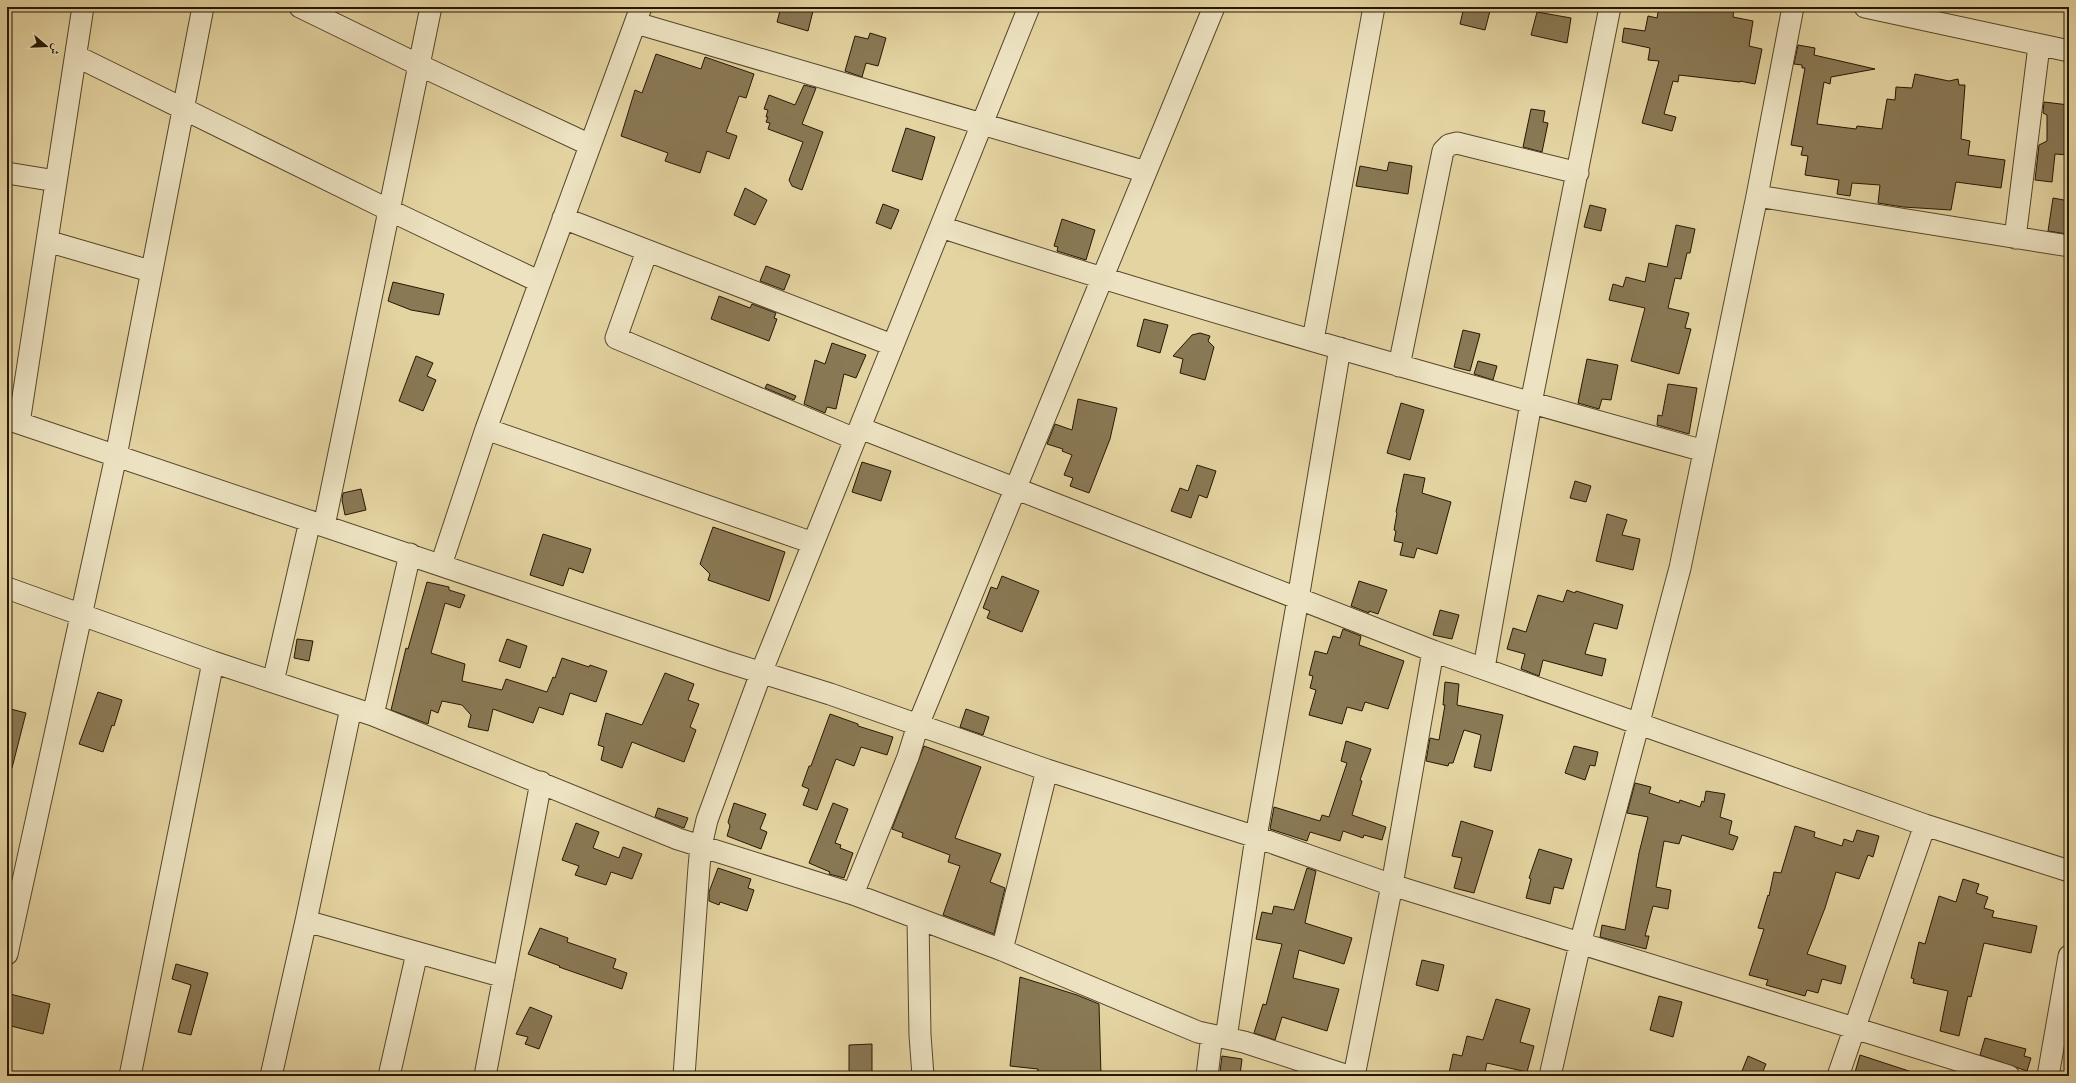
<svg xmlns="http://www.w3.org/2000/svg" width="2076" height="1083" viewBox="0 0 2076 1083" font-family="'EB Garamond',Amiri,serif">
	<rect width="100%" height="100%" fill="#e4d4a1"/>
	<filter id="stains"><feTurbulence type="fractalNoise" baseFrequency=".005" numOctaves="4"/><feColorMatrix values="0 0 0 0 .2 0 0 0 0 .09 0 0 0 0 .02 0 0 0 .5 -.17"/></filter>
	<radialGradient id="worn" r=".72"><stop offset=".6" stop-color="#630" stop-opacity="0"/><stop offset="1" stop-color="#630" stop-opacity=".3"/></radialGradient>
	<!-- building -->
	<path fill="#897955" stroke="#271702" d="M781 7H814L808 31 777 22Z
		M1464 7H1491L1485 30 1460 24Z
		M1659 7H1695L1719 11V7H1734L1733 17 1753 21 1749 46 1762 49 1755 84 1740 81V82L1679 75 1678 82 1673 81 1664 114 1676 117 1672 131 1642 123 1659 61 1648 60 1650 48 1622 42 1624 28 1645 31 1648 16 1657 18Z
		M1537 12 1571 18 1567 43 1531 35Z
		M870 33 886 38 878 66 866 63 862 77 845 71 855 36 868 39Z
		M1798 45 1815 48 1814 55 1875 69 1831 77 1830 84 1824 82 1817 124 1856 129 1857 126 1882 129 1887 99 1895 100 1896 87 1912 88 1915 74 1949 81 1958 79 1959 85H1965L1961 139 1970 141 1968 155 2005 160 2001 188 1956 182 1951 210 1903 207 1878 203 1880 185 1852 183 1850 196 1837 194 1839 180 1805 175 1808 156 1801 155 1803 147 1791 145 1805 68H1802V65L1794 64Z
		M656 54 701 69 705 57 754 74 746 98 739 96 726 132 737 136 729 159 707 151 700 173 665 161 668 153 621 136 635 90 642 93Z
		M804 85 816 88 802 124 823 132 802 190 792 186 789 180 803 142 768 129 770 123 766 122 768 117H766L768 110 764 109 769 95 795 105Z
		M2044 102 2069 105V155L2055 154 2052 182 2035 180 2039 145 2047 141V115L2043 113Z
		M1531 109 1545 111 1543 122 1548 123 1542 152 1523 147Z
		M906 128 935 137 922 180 892 171Z
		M1389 162 1412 166 1408 194 1356 186 1360 166 1387 171Z
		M745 188 767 200 755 225 734 215Z
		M2053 198 2069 201 2067 234 2048 231Z
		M883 204 899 210 891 229 876 223Z
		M1590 205 1606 209 1601 231 1584 227Z
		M1062 219 1095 230 1086 260 1057 251 1058 247 1054 246Z
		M1676 225 1695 229 1690 253H1687L1681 279 1675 278 1668 308 1689 313 1685 328 1691 329 1679 374 1631 361 1645 308 1609 300 1613 284 1623 287 1626 277 1645 282 1649 263 1667 267Z
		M766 266 790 275 784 290 760 281Z
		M393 282 444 294 439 315 411 310 388 301Z
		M719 296 750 308 752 304 776 313 774 318 777 319 769 341 711 319Z
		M1144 319 1168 325 1160 353 1137 346Z
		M1463 330 1480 334 1470 371 1454 367Z
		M1200 333 1210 336 1208 341 1214 347 1205 380 1180 373 1183 359 1173 356 1192 335Z
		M832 343 866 355 856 378 844 374 836 409 827 407 825 413 804 404 815 360 825 364Z
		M416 356 433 363 427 376 436 380 423 411 399 401Z
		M1587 359 1618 365 1611 400 1602 399 1599 409 1578 403Z
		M1478 361 1497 366 1493 380 1474 374Z
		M767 384 796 396 794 400 765 388Z
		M1668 384 1697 388 1689 434 1657 425 1658 415 1662 416Z
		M1078 399 1117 408 1110 439 1089 493 1070 486 1073 478 1064 475 1072 455 1062 451 1063 449 1047 444 1055 424 1072 430Z
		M1401 403 1424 410 1410 460 1387 453Z
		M862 462 891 471 881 501 852 492Z
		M1197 465 1216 471 1207 498 1199 495 1191 518 1171 511 1180 488 1188 491Z
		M1404 474 1425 478 1422 493 1451 502 1437 554 1417 548 1414 558 1400 555 1403 543 1394 541 1396 531 1394 530 1397 513 1396 512Z
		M1575 481 1591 486 1586 502 1570 498Z
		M361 489 366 510 345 515 342 500 343 493Z
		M1607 514 1627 520 1622 535 1640 539 1633 570 1596 561Z
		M713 527 785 552 769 601 708 580 710 574 700 564Z
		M543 534 591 549 583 573 569 568 563 586 530 575Z
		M1002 576 1039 591 1022 632 987 618 990 611 983 608 991 587 997 589Z
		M1359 581 1387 590 1378 614 1369 611V613L1351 606Z
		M427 582 449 587V590L465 595 460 608 445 603 431 653 465 664 462 681 502 690 506 679 547 692 553 677 555 678 562 658 589 667 590 665 607 671 596 702 570 693 563 715 539 707 533 723 493 709 488 731 468 727 471 715 462 705 442 701 438 713 431 710 428 724 391 710 406 648 408 649Z
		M1567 590 1575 593 1576 591 1623 605 1617 629 1594 623 1585 654 1606 659 1602 676 1543 660 1539 676 1521 669 1525 654 1507 649 1513 628 1526 632 1538 595 1563 602Z
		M1440 610 1459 615 1452 639 1433 635Z
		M1343 629 1361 636 1359 645 1404 661 1388 709 1365 702 1362 711 1347 707 1342 724 1309 715 1316 690 1310 688 1313 676 1309 675 1315 651 1327 654 1333 636 1340 638Z
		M297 639 313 641 309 661 294 658Z
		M507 639 527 646 520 668 499 661Z
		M665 673 694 684 688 700 699 704 690 727 696 730 684 762 632 742 622 768 601 760 604 747 598 745 606 713 642 725Z
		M1445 682 1459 684 1457 705 1503 715 1491 771 1474 767 1481 735 1464 730 1453 763H1449L1448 766 1426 761 1430 738 1439 740 1445 705H1443Z
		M98 692 122 700 114 726 112 725 103 752 79 744Z
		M7 708 26 713 12 768 7 767Z
		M966 709 989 717 983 735 960 727Z
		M830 714 858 724V726L893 737 887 755 861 747 854 766 836 759 817 810 803 805 809 789 802 786 809 766H811Z
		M1346 741 1371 749 1360 780 1362 781 1352 815 1386 827 1382 840 1364 835 1363 838 1343 831 1340 841 1310 832 1307 841 1270 829 1274 807 1320 821 1322 815 1329 817 1347 763 1341 761Z
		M924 746 981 767 955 838 1001 854 990 882 1005 888 994 934 943 915 960 866 948 862 950 855 902 837 903 833 892 829Z
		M1574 746 1598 752 1595 766 1590 765 1585 780 1565 773Z
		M1635 783 1651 787 1649 793 1679 803 1680 800 1700 807 1702 801 1704 802 1706 791 1725 794 1720 817 1732 821 1729 834 1738 837 1733 850 1682 835 1679 844 1664 841 1656 887 1671 890 1668 909 1653 906 1645 936H1649L1646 949 1600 937 1602 925 1625 930 1639 853 1648 817 1627 813Z
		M734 803 766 814 760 829 767 832 761 849 727 836 730 826 728 822Z
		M833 803 848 809 835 843 841 845 840 848 853 853 844 878 829 874 830 872 809 863Z
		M658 808 688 818 684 828 655 817Z
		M1461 821 1493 831 1474 893 1454 888 1462 858 1452 856Z
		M576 823 599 832 593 848 619 858 623 847 642 854 632 879 611 872 606 885 575 875 579 866 562 860Z
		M1795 826 1815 832 1814 837 1842 846 1844 839 1853 842 1857 830 1879 836 1873 857 1868 855 1859 879 1836 872 1825 908 1807 954 1846 966 1841 984 1822 979 1818 993 1807 990 1805 996 1766 985 1768 980 1749 975 1764 929 1758 928 1768 895 1769 896 1774 872 1781 873Z
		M1539 849 1572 859 1563 889 1554 887 1550 904 1526 898 1531 879 1529 878Z
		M718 868 751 879 748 888 754 890 747 911 720 902 719 905 709 901V892Z
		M1307 868 1316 871 1305 923 1352 938 1344 964 1299 950 1293 978 1339 989 1327 1031 1282 1017 1275 1040 1254 1033 1263 1004 1266 1005 1282 944 1256 939 1262 912 1272 914 1274 906 1294 910Z
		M1963 879 1979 884 1976 893 1988 897 1984 908 1994 911 1992 917 2037 926 2031 953 1984 943 1971 997 1968 996 1959 1036 1940 1031 1948 991 1913 983 1914 979 1911 978 1919 942 1925 944 1939 896 1956 902Z
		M540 928 568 938 567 942 616 959 613 968 627 973 622 989 559 967 560 966 528 954Z
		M1422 960 1444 965 1438 991 1416 985Z
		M176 964 208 973 191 1035 178 1032 191 985 172 979Z
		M1020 977 1077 995 1099 1004 1101 1076H1037L1038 1069 1010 1066Z
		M10 994 50 1004 43 1034 7 1025V1007Z
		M1659 996 1682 1002 1673 1037 1650 1030Z
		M1496 999 1530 1009 1520 1042 1534 1046 1527 1072 1487 1063 1484 1076H1461L1449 1073 1453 1054 1462 1056 1467 1036 1483 1040Z
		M530 1007 552 1016 539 1049 525 1044 528 1037 516 1034Z
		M1985 1038 2026 1049 2024 1056 2031 1058 2027 1071 1980 1055Z
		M872 1044V1076H849V1045Z
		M1860 1055 1915 1073V1076H1854Z
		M1222 1056 1242 1059 1240 1075 1220 1072Z
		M1748 1056 1766 1064 1761 1076H1740Z"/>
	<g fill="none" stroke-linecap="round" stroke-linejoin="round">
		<defs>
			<path id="minor" d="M300 7 419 65 590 145
				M1865 7 2069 51
				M636 23 1146 172
				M76 56 389 210 540 282
				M7 173 56 181
				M1757 196 2069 246
				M563 218 892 345
				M941 227C1193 309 1449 380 1704 451
				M2015 238 2039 46
				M47 241 150 271
				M647 251 616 338 855 439
				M1313 340 1374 7
				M1399 366 1443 151 1449 145 1457 143 1578 173
				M7 419 724 661 830 694 1047 770 1256 837 1392 885 2009 1076
				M19 423 83 7
				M860 428 1433 651 1925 825 2069 871
				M486 429 813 543
				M324 526 431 7
				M441 565 486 429 641 7
				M7 588 213 662 373 715 678 839 853 894 1002 950 1198 1032 1244 1042 1348 1076
				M1484 668 1531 403 1610 7
				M273 682 310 521
				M373 715 410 554
				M853 894 908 757 918 725 1214 7
				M918 920 920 1035 923 1076
				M306 921 504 977
				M1002 950 1047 770
				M7 954 116 456 203 7
				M1226 1038 1256 837 1298 599 1340 348
				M130 1076 213 662
				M271 1076 306 921 351 708
				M389 1076 417 953
				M485 1076 541 782
				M684 1076 699 867 701 846 707 820 761 673 1029 7
				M1207 1076 1212 1035
				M1354 1076 1392 885 1433 651
				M1550 1076 1580 944 1680 568 1757 196 1793 7
				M1838 1076 1925 825
				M2048 1076 2069 956"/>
		</defs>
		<!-- minor casing -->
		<use href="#minor" stroke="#56462a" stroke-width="23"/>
		<!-- minor -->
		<use href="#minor" stroke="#ede3c2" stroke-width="21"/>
	</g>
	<!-- margin -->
	<rect width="2076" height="1083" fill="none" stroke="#e4d4a1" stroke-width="24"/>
	<rect x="8" y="8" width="2060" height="1067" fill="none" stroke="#271702" stroke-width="2"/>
	<rect x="12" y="12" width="2052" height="1059" fill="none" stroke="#271702"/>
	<!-- north arrow -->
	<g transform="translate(46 46) rotate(109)" stroke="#ede3c2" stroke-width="3" paint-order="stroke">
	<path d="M0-3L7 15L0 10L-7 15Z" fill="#271702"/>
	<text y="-6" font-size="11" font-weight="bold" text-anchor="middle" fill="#271702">ش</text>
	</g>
	<rect width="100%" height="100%" filter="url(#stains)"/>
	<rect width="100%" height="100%" fill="url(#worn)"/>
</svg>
